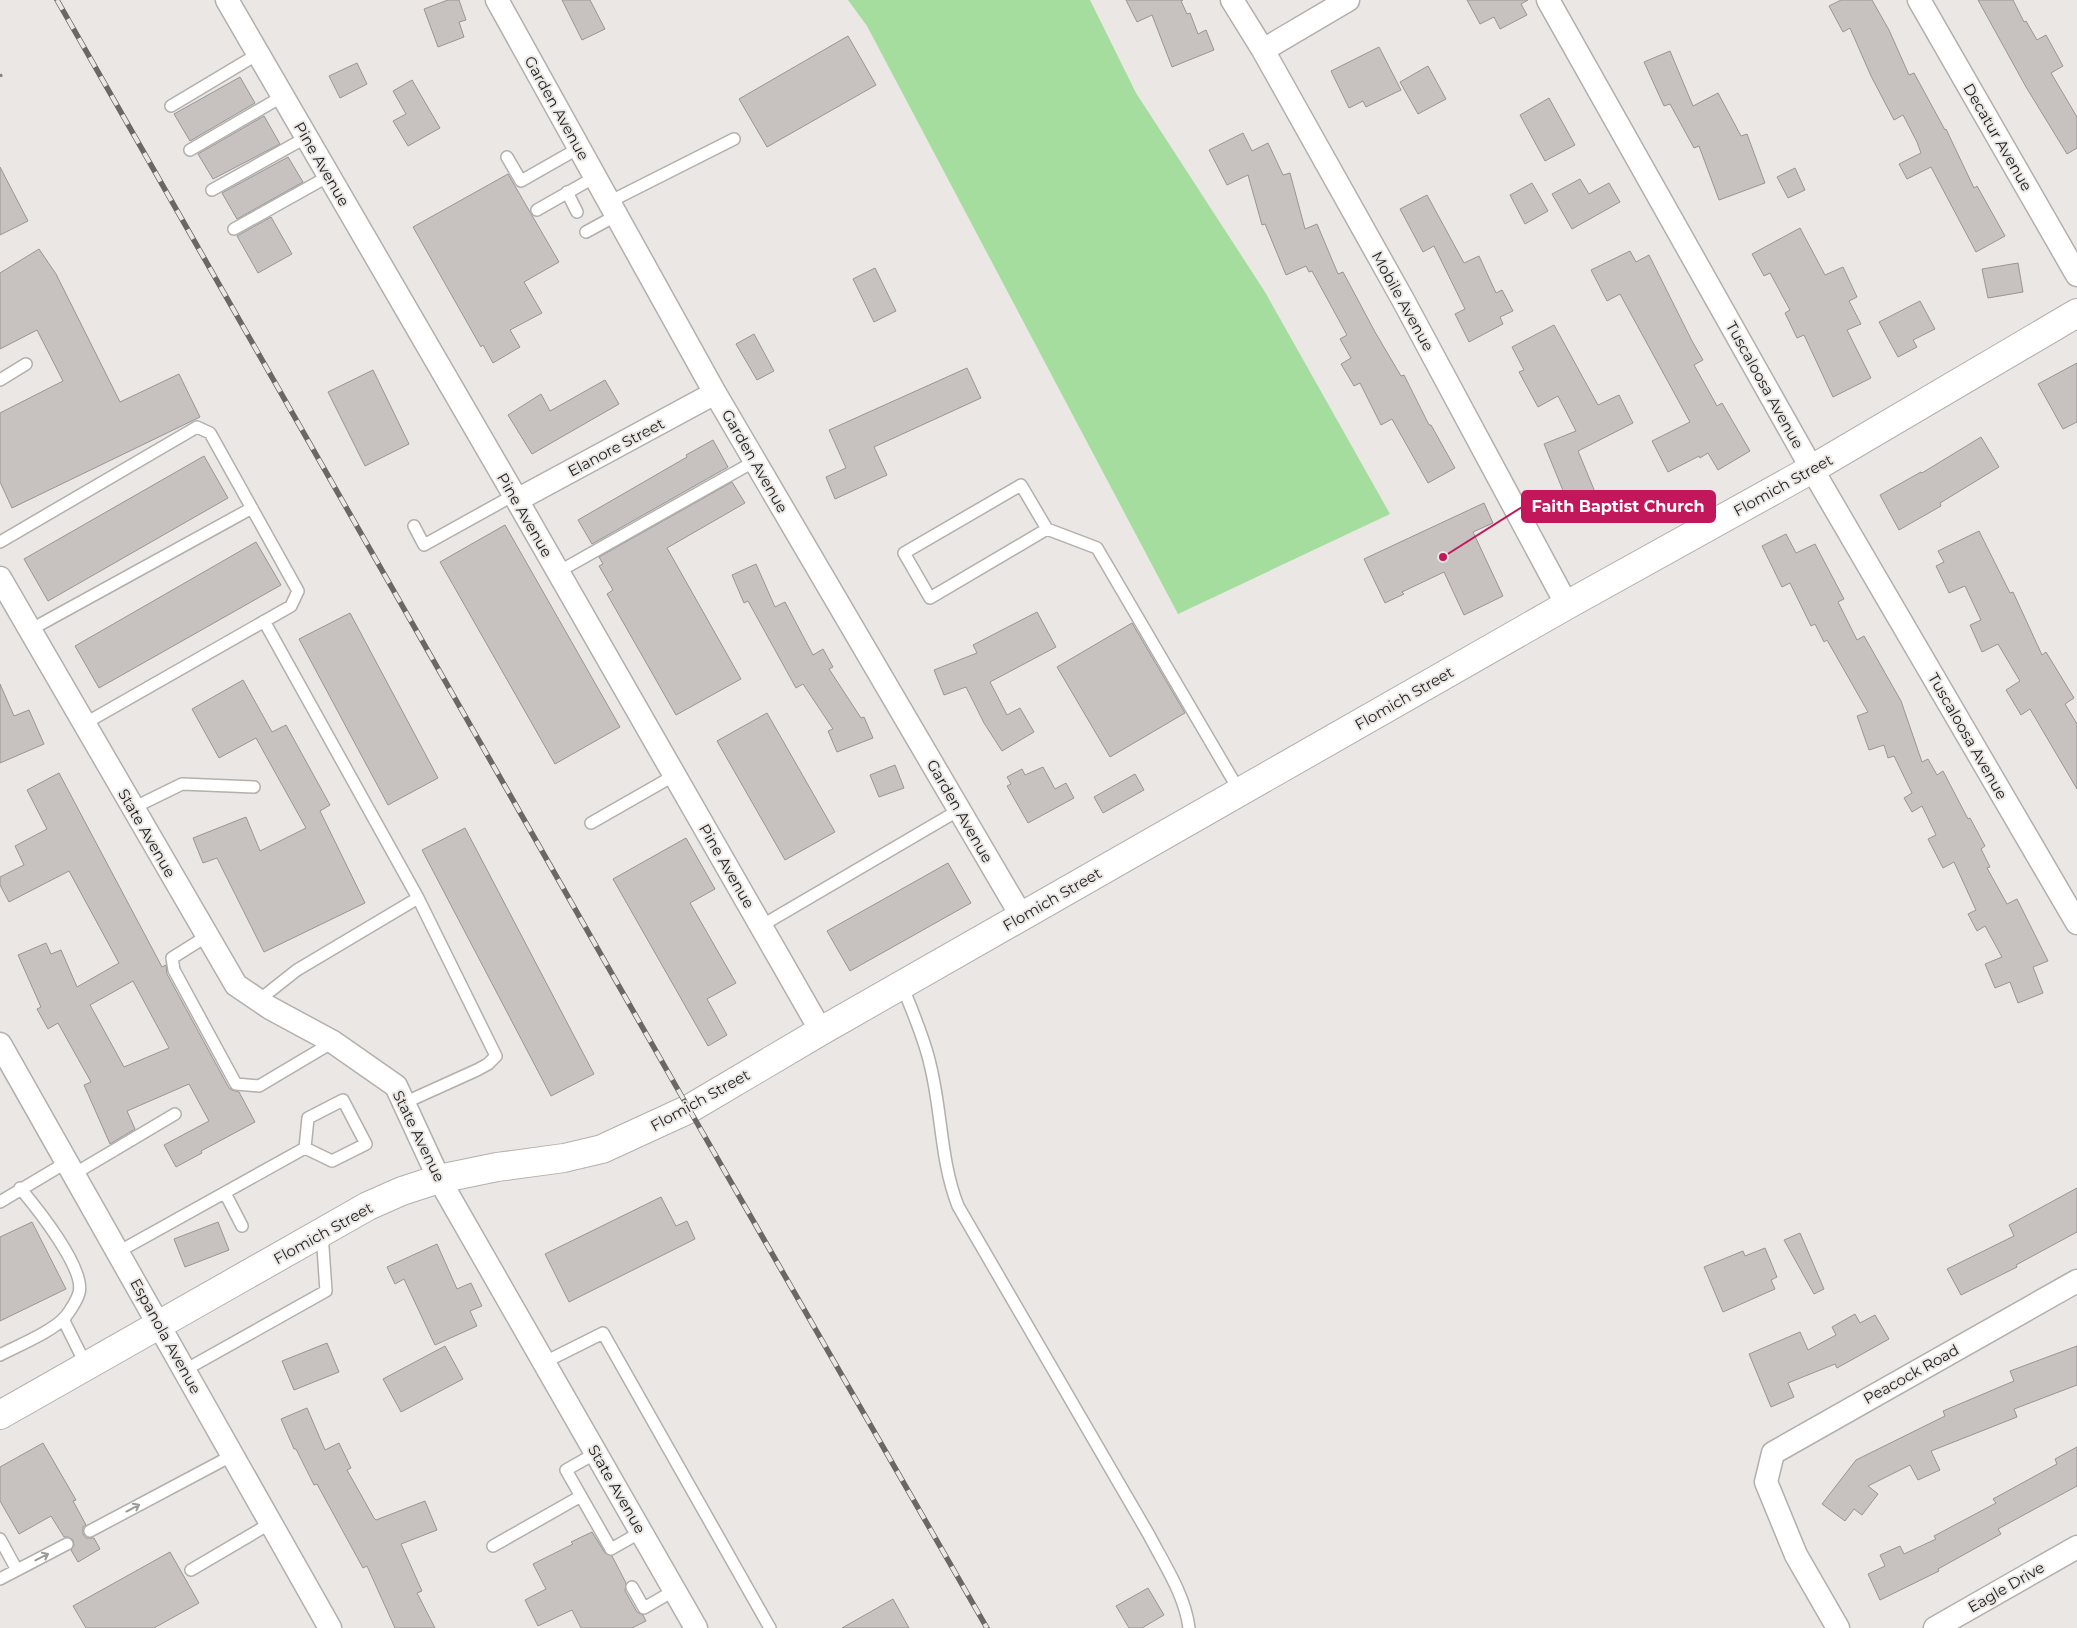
<svg xmlns="http://www.w3.org/2000/svg" width="2077" height="1628" viewBox="0 0 2077 1628" font-family="Montserrat,sans-serif">
	<rect width="100%" height="100%" fill="#ebe7e4"/>
	<!-- green -->
	<path fill="#a4dd9e" d="M848 0H1090L1136 93 1265 292 1390 514 1178 614 867 26Z"/>
	<!-- building -->
	<path fill="#c7c2c0" stroke="#9a9594" fill-rule="evenodd" d="M448 0H459L466 20 459 22 464 37 438 47 424 9Z
		M562 0H590L605 29 582 40Z
		M1126 0H1183L1181 1 1187 14 1190 13 1198 34 1206 30 1214 50 1172 67 1152 15 1137 22Z
		M1467 0H1528L1521 4 1527 15 1500 29 1494 17 1480 24Z
		M1841 0H1872L1889 30 1909 75 1914 73 1945 130 1946 129 1974 188 1977 186 2005 236 1976 252 1931 167 1907 179 1899 164 1921 153 1917 142 1903 115 1894 120 1871 76 1850 28 1843 32 1829 6Z
		M1978 0H2013L2024 22 2026 21 2037 40 2046 35 2063 66 2051 73 2077 117V148L2067 154 2026 87Z
		M848 36 876 85 767 147 739 99Z
		M1379 47 1401 90 1366 107 1363 101 1349 108 1331 71Z
		M1670 51 1693 106 1718 93 1741 136 1747 134 1765 183 1719 200 1699 146 1694 148 1670 104 1664 106 1644 62Z
		M357 63 367 84 340 98 329 76Z
		M1428 66 1446 99 1418 114 1400 82Z
		M240 77 255 103 190 141 174 114Z
		M412 80 440 128 408 146 393 121 406 114 393 91Z
		M1549 98 1575 145 1545 161 1520 115Z
		M264 116 280 144 213 179 198 154Z
		M1243 133 1252 151 1268 143 1283 175 1290 173 1305 229 1317 224 1338 274 1343 272 1375 332 1401 376 1404 375 1429 425H1431L1455 468 1428 483 1392 419 1381 425 1360 383 1354 386 1341 364 1351 358 1340 339 1347 335 1312 271 1309 272 1306 266 1286 275 1265 224 1262 225 1248 175 1227 185 1209 150Z
		M288 157 303 182 237 219 222 193Z
		M0 167 28 221 0 235Z
		M1795 168 1805 190 1788 198 1777 177Z
		M508 174 559 262 524 282 542 313 510 330 520 347 493 363 483 345 481 347 413 227Z
		M1580 179 1589 194 1609 183 1620 202 1572 229 1552 194Z
		M1532 183 1548 211 1525 224 1510 195Z
		M1427 195 1464 263 1479 256 1496 293 1502 290 1513 311 1500 317 1503 324 1469 342 1455 314 1465 309 1434 246 1423 252 1400 209Z
		M271 217 292 254 258 273 237 236Z
		M1800 228 1825 275 1843 267 1857 297 1849 301 1861 324 1847 330 1871 378 1833 397 1804 335 1797 338 1785 313 1790 310 1770 273 1764 276 1752 254Z
		M39 249 56 274 120 402 179 374 200 417 12 508 0 482V413L63 381 37 330 0 349V273Z
		M1630 251 1636 262 1649 255 1692 341 1703 360 1694 365 1717 406 1722 403 1750 451 1718 470 1708 453 1700 458 1699 456 1668 472 1652 441 1690 422 1620 294 1607 301 1591 270Z
		M2018 263 2023 292 1988 298 1982 269Z
		M875 268 896 311 874 322 853 279Z
		M1920 301 1935 329 1913 340 1917 347 1898 357 1879 322Z
		M1554 325 1598 405 1619 395 1633 423 1578 451 1600 504 1573 515 1544 444 1576 431 1558 396 1538 407 1519 372 1524 370 1512 347Z
		M754 334 774 371 757 380 736 344Z
		M2077 363V422L2063 429 2038 384Z
		M967 368 981 398 874 447 887 475 835 499 826 477 846 468 829 430Z
		M373 370 409 444 365 466 328 392Z
		M605 380 619 404 532 454 508 415 541 394 550 411Z
		M1981 437 1999 467 1940 503 1941 506 1899 530 1880 495 1921 472 1922 473Z
		M713 440 728 467 592 544 578 520 687 457 686 455Z
		M204 456 228 498 48 601 24 559Z
		M732 482 745 503 667 548 741 679 676 715 607 594 613 590 599 566 603 564 599 557Z
		M1484 503 1493 523 1473 532 1503 596 1464 615 1444 572 1402 592 1404 594 1385 603 1364 559Z
		M505 525 620 727 555 764 440 562Z
		M1979 531 2010 593 2013 592 2042 655 2046 652 2074 698 2065 704 2077 724V789L2030 709 2021 715 2006 690 2020 681 1998 644 1982 652 1970 625 1981 620 1965 586 1949 593 1936 566 1944 562 1938 551Z
		M1786 534 1796 553 1815 544 1844 599 1838 602 1857 640 1864 636 1901 701 1922 762 1928 759 1937 775 1943 771 1968 819 1970 818 1985 846 1981 849 1990 867 1987 868 2007 904 2017 899 2048 961 2033 967 2043 993 2018 1003 2010 982 1995 988 1985 964 2002 957 1985 926 1977 931 1968 914 1976 910 1954 862 1943 868 1928 839 1936 835 1922 806 1912 812 1904 798 1912 793 1894 756 1888 758 1884 745 1869 750 1857 716 1868 712 1827 640 1824 642 1815 624 1811 626 1790 583 1782 587 1762 546Z
		M256 542 281 585 99 688 75 646Z
		M756 564 775 607 785 602 813 655 823 649 833 667 829 669 861 718 864 717 873 738 837 752 828 731 833 729 803 684 796 688 748 601 744 603 732 575Z
		M1037 612 1056 647 990 682 1007 715 1020 708 1034 732 1002 751 984 723 966 687 944 695 934 670 977 653 973 645Z
		M350 613 438 778 388 805 299 639Z
		M1132 623 1185 713 1110 757 1057 667Z
		M243 680 272 732 286 725 330 805 320 811 365 903 264 952 217 858 203 863 193 838 246 817 260 851 306 828 256 738 219 758 192 709Z
		M0 684 14 716 29 710 44 744 0 763Z
		M767 713 835 832 785 860 717 741Z
		M895 765 904 788 879 797 870 775Z
		M1043 767 1055 789 1066 783 1074 798 1028 823 1007 786 1011 784 1007 777 1022 769 1025 775Z
		M59 773 162 967 166 965 167 974 229 1088 232 1090 239 1092 255 1122 201 1151 202 1153 176 1167 164 1145 209 1121 189 1084 127 1111 135 1129 110 1144 84 1085 91 1082 58 1023 48 1029 37 1009 41 1007 18 955 46 943 51 954 61 950 77 987 119 963 69 871 9 902 0 885V877L24 865 15 846 47 829 27 790ZM133 981 169 1048 124 1067 90 1005Z
		M1135 774 1144 790 1103 813 1094 797Z
		M465 828 594 1074 551 1096 422 850Z
		M686 838 715 889 690 903 736 983 707 999 727 1035 708 1046 613 879Z
		M948 863 971 903 850 971 827 931Z
		M2077 1188V1232L2016 1265 2017 1267 1961 1295 1947 1269 2014 1236 2009 1225Z
		M661 1197 676 1226 687 1221 695 1239 569 1302 545 1254Z
		M32 1222 66 1289 0 1321V1237Z
		M218 1222 229 1250 185 1267 174 1239Z
		M1800 1233 1824 1289 1814 1294 1784 1240Z
		M437 1244 457 1289 471 1283 482 1306 470 1311 477 1326 435 1345 404 1279 395 1284 387 1267Z
		M1765 1248 1777 1277 1771 1280 1775 1289 1723 1312 1704 1267 1743 1251 1745 1256Z
		M1855 1314 1860 1323 1875 1315 1889 1339 1837 1368 1835 1364 1788 1383 1794 1397 1771 1407 1749 1354 1800 1332 1808 1350 1836 1335 1832 1327Z
		M327 1343 339 1372 294 1390 282 1361Z
		M445 1346 463 1379 401 1412 383 1379Z
		M2077 1346V1385L2014 1409 2017 1417 1931 1451 1940 1470 1918 1480 1910 1465 1868 1486 1878 1494 1862 1515 1854 1509 1845 1521 1822 1504 1856 1460 1945 1416 1943 1411 2014 1381 2010 1371Z
		M307 1408 325 1450 339 1443 351 1468 347 1470 374 1518 376 1520 425 1501 437 1530 401 1544 422 1591 417 1593 435 1628H395L367 1566 363 1568 317 1484 314 1485 296 1449H294L281 1419Z
		M43 1443 76 1500 73 1501 86 1525 83 1527V1534L86 1538H94L100 1549 78 1562 71 1550 74 1545 73 1540 68 1537H64L51 1516 19 1534 0 1501V1467Z
		M2077 1447V1486L1998 1529 2001 1534 1938 1569 1939 1571 1880 1600 1868 1574 1885 1566 1880 1555 1900 1546 1904 1554 1936 1539 1934 1536 1996 1503 1993 1499 2057 1464 2055 1459Z
		M592 1532 605 1553 612 1556 626 1583 625 1591 637 1612 643 1615 646 1621 632 1628H581L572 1610 538 1626 525 1600 546 1589 533 1564 573 1544 571 1542Z
		M170 1552 199 1603 154 1628H86L73 1606Z
		M1148 1588 1164 1615 1142 1628H1129L1116 1606Z
		M893 1599 909 1628H842Z"/>
	<g fill="none" stroke-linecap="round" stroke-linejoin="round">
		<defs>
			<path id="service" d="M171 106 258 54
				M190 150 283 96
				M507 157 521 181 579 148
				M212 190 307 137
				M567 192 577 212
				M609 202 734 139
				M537 210 595 177
				M234 229 329 176
				M586 232 617 215
				M0 380 26 364
				M414 526 424 545 514 495
				M1047 529 1021 485 904 553 930 598 1047 529 1097 548 1240 792
				M0 542 197 427 210 433 298 591 291 606 84 724
				M558 572 755 461
				M264 621 418 898 496 1056 488 1064 477 1070 404 1103
				M30 630 252 508
				M133 808 182 784 254 787
				M591 823 675 775
				M761 926 959 810
				M207 936 172 958 174 970 236 1084 259 1086 333 1042
				M902 985C912 1011 924 1037 930 1064 942 1111 940 1160 958 1206L1149 1535C1164 1564 1185 1595 1189 1628
				M259 1000 297 970 418 898
				M74 1174 175 1114
				M225 1193 242 1226
				M0 1202 67 1162
				M118 1252 305 1148 332 1161 366 1144 343 1100 308 1118 305 1148
				M63 1319 87 1367
				M0 1355C17 1346 54 1331 66 1316 70 1311 77 1300 79 1293 86 1269 36 1207 20 1188
				M545 1362 603 1333 770 1628
				M185 1370 326 1291 322 1233
				M596 1453 566 1470 611 1549 641 1532
				M90 1531 233 1455
				M0 1539 17 1570
				M493 1546 581 1496
				M191 1570 271 1523
				M0 1579 67 1544
				M632 1587 644 1608 675 1590"/>
			<path id="minor" d="M227 0 517 500 821 1031
				M497 0 715 393 1022 917
				M1232 0 1263 50 1402 298 1567 605
				M1548 0 1812 469 2077 923
				M1919 0 2077 275
				M1263 50 1348 0
				M517 500 715 393
				M0 578 236 985 270 1008 333 1042 396 1086 439 1179 696 1628
				M0 1044 330 1628
				M1838 1628 1796 1555 1766 1482 1773 1453 2077 1281
				M1935 1628 2077 1547"/>
			<path id="tertiary" d="M0 1415 368 1206 402 1191 439 1179 497 1167 564 1158 602 1149 689 1109 821 1031 1567 605 1812 469 2077 313"/>
		</defs>
		<!-- service casing -->
		<use href="#service" stroke="#b3afac" stroke-width="14"/>
		<!-- minor casing -->
		<use href="#minor" stroke="#b3afac" stroke-width="25"/>
		<!-- tertiary casing -->
		<use href="#tertiary" stroke="#b3afac" stroke-width="30"/>
		<!-- path -->
		<path stroke="#817f7d" stroke-width="3" stroke-dasharray="2.5 2.5" stroke-linecap="butt" d="M0 76 4 74"/>
		<!-- service -->
		<use href="#service" stroke="#fff" stroke-width="11"/>
		<!-- minor -->
		<use href="#minor" stroke="#fff" stroke-width="22"/>
		<!-- tertiary -->
		<use href="#tertiary" stroke="#fff" stroke-width="28"/>
		<defs>
			<path id="rail" d="M57 0 689 1109 987 1628"/>
		</defs>
		<!-- rail casing -->
		<use href="#rail" stroke="#6a6866" stroke-width="5.5"/>
		<!-- rail -->
		<use href="#rail" stroke="#ebe7e4" stroke-width="4" stroke-dasharray="11" stroke-linecap="butt"/>
	</g>
	<!-- one-way arrows -->
	<defs><path id="oneway-shaft" d="M-6 0H5M1.5-3L5.5 0L1.5 3" fill="none" stroke-width="1.6" stroke-linecap="round" stroke-linejoin="round" transform="scale(1.25)"/></defs>
	<g stroke="#9a9a99">
		<use href="#oneway-shaft" transform="translate(133 1508) rotate(-28)"/>
		<use href="#oneway-shaft" transform="translate(42 1557) rotate(-27)"/>
	</g>
	<g text-anchor="middle" dominant-baseline="central" stroke-width="4" stroke-linejoin="round" paint-order="stroke">
		<!-- street labels -->
		<g font-size="15" fill="#1f1e1d" stroke="#ebe7e4">
			<text transform="translate(557 108) rotate(61)">Garden Avenue</text>
			<text transform="translate(1998 137) rotate(60)">Decatur Avenue</text>
			<text transform="translate(322 164) rotate(60)">Pine Avenue</text>
			<text transform="translate(1403 301) rotate(61)">Mobile Avenue</text>
			<text transform="translate(1765 385) rotate(61)">Tuscaloosa Avenue</text>
			<text transform="translate(616 447) rotate(-28)">Elanore Street</text>
			<text transform="translate(755 461) rotate(60)">Garden Avenue</text>
			<text transform="translate(1783 485) rotate(-29)">Flomich Street</text>
			<text transform="translate(525 515) rotate(60)">Pine Avenue</text>
			<text transform="translate(1404 698) rotate(-30)">Flomich Street</text>
			<text transform="translate(1968 736) rotate(60)">Tuscaloosa Avenue</text>
			<text transform="translate(960 811) rotate(60)">Garden Avenue</text>
			<text transform="translate(147 833) rotate(60)">State Avenue</text>
			<text transform="translate(727 866) rotate(60)">Pine Avenue</text>
			<text transform="translate(1052 899) rotate(-30)">Flomich Street</text>
			<text transform="translate(700 1100) rotate(-29)">Flomich Street</text>
			<text transform="translate(419 1136) rotate(64)">State Avenue</text>
			<text transform="translate(323 1233) rotate(-29)">Flomich Street</text>
			<text transform="translate(166 1336) rotate(61)">Espanola Avenue</text>
			<text transform="translate(1911 1374) rotate(-29)">Peacock Road</text>
			<text transform="translate(617 1489) rotate(60)">State Avenue</text>
			<text transform="translate(2006 1587) rotate(-30)">Eagle Drive</text>
		</g>
	</g>
	<!-- callouts -->
	<path fill="none" stroke="#c2185b" stroke-width="2" d="M1443 557L1522 507"/>
	<circle fill="#c2185b" stroke="#ebe7e4" stroke-width="2" cx="1443" cy="557" r="5"/>
	<rect fill="#c2185b" stroke="#c2185b" stroke-width="2" x="1522" y="491" width="193" height="31" rx="5"/>
	<g font-size="16" text-anchor="middle" font-weight="bold" fill="#fff">
		<text x="1618" y="512">Faith Baptist Church</text>
	</g>
</svg>
